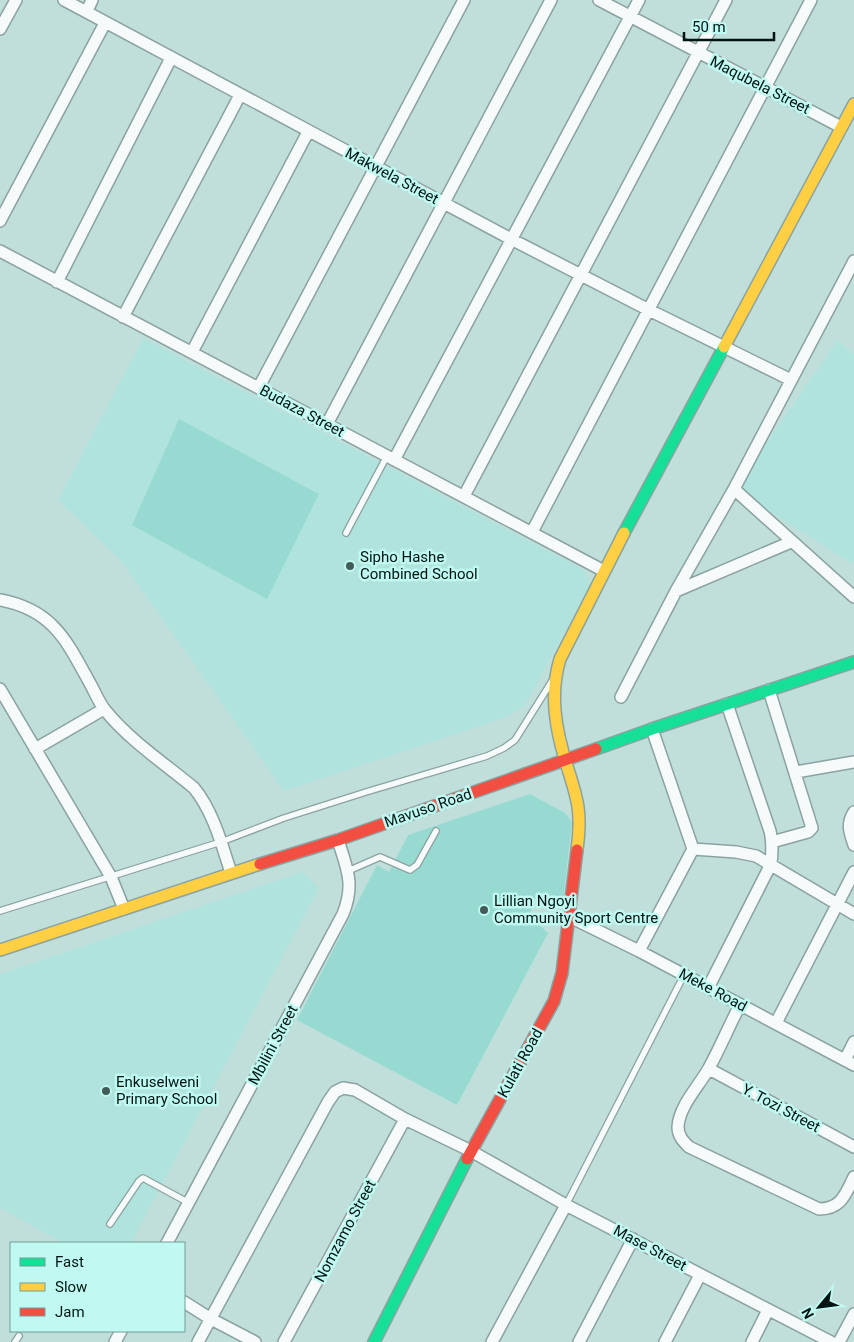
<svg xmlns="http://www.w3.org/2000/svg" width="854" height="1342" viewBox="0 0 854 1342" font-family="Roboto,sans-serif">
	<rect width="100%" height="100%" fill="#c0dfdb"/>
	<!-- built -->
	<path fill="#b0e3dd" d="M143 338 584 570 590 585 525 705 507 717 284 791 121 561 58 500Z
		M838 340 854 355V560L851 563 734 489Z
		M302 872 319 888 131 1243H63L0 1208V974Z"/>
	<!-- green -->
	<path fill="#96dad2" d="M179 419 319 494 267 599 132 525Z
		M530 794 565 813 572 822 563 900 538 892 529 916 548 933 457 1105 297 1020 377 865 389 872 408 835Z"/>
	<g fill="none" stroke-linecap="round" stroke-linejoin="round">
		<defs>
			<path id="lane" d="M346 533 387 456
				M348 871 380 857 410 870 417 865 436 831
				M0 911 221 842 284 818 366 792 487 756 504 748 515 740 552 681
				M566 1205 684 975
				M110 1224 139 1181 143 1178 189 1203
				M15 1342 19 1336"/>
			<path id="street" d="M64 0 511 239 649 310 791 380
				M599 0 841 127
				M87 11 92 0
				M0 29 16 0
				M0 221 105 23
				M0 251 604 571
				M57 282 171 58
				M123 317 240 95
				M192 352 308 132
				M259 387 464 0
				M327 424 551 0
				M394 460 639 0
				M734 489 854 597
				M464 496 726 0
				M532 532 811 0
				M676 591 791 542
				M0 600C55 610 68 644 92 687 96 695 100 704 105 710 129 740 164 763 194 788 213 811 222 845 231 873
				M0 689 111 877 124 909
				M769 690 812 828 808 832 772 842
				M621 697 676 591 734 489 854 261
				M35 749 104 709
				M796 772 854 762
				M854 812C846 824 850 833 854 845
				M693 849 736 852 756 856 854 914
				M570 917 639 951 854 1065
				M639 951 693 849 652 729
				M708 988 771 864C772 853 773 843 770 831L727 704
				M740 1005C729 1026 720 1048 709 1068 699 1086 679 1106 678 1127 678 1136 683 1141 689 1147L819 1209C841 1209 845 1195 854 1177
				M776 1023 854 872
				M845 1060 854 1042
				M709 1069 854 1147
				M167 1243 343 914C355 884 347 869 338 840
				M184 1302 211 1319 255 1342
				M115 1342 121 1331
				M198 1342 328 1102 335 1092 343 1088 355 1090 405 1119 471 1151 566 1205 831 1342
				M284 1342 405 1119
				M492 1342 566 1205
				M579 1342 633 1239
				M665 1342 700 1275
				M752 1342 768 1310
				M839 1342 854 1314"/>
			<path id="fast" d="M624 533 724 347
				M596 749 652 729 854 662
				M374 1342 467 1159"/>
			<path id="slow" d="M724 347 854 104
				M577 850C579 836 580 821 578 807 576 793 571 779 567 766 556 731 549 695 560 659L624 533
				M0 950 260 864"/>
			<path id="jam" d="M260 864 338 840 596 749
				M467 1159 554 1001 562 973 577 850"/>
		</defs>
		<!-- lane casing -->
		<use href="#lane" stroke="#8aa2a0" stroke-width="8"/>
		<!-- street casing -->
		<use href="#street" stroke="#8aa2a0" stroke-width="14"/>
		<!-- fast casing -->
		<use href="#fast" stroke="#8aa2a0" stroke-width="14"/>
		<!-- slow casing -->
		<use href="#slow" stroke="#8aa2a0" stroke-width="14"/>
		<!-- jam casing -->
		<use href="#jam" stroke="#8aa2a0" stroke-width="14"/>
		<!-- lane -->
		<use href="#lane" stroke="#f6fafa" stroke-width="5.5"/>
		<!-- street -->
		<use href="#street" stroke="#f6fafa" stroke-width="11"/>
		<!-- fast -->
		<use href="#fast" stroke="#16e098" stroke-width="11"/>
		<!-- slow -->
		<use href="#slow" stroke="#ffcf43" stroke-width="11"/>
		<!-- jam -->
		<use href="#jam" stroke="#f24e42" stroke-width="11"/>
	</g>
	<!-- markers -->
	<g fill="#435b58" stroke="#c0f9f1" stroke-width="2">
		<circle cx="350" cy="566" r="5"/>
		<circle cx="484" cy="910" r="5"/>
		<circle cx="106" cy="1091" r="5"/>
	</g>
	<g text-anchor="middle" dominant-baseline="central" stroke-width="5" stroke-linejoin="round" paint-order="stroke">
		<!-- street labels -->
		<g font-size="15" fill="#001412" stroke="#c0f9f1">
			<text transform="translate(760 85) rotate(27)">Maqubela Street</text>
			<text transform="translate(392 176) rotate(28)">Makwela Street</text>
			<text transform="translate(302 411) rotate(28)">Budaza Street</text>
			<text transform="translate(428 808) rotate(-19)">Mavuso Road</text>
			<text transform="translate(713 990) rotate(28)">Meke Road</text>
			<text transform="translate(273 1045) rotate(-62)">Mbilini Street</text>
			<text transform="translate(520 1063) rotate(-61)">Kulati Road</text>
			<text transform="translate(781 1108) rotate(28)">Y. Tozi Street</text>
			<text transform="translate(345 1231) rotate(-62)">Nomzamo Street</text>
			<text transform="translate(650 1248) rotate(28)">Mase Street</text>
		</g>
		<!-- poi labels -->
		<g font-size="15" fill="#001412" stroke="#c0f9f1" text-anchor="start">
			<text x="360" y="557">Sipho Hashe<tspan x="360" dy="17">Combined School</tspan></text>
			<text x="494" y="901">Lillian Ngoyi<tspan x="494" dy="17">Community Sport Centre</tspan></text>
			<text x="116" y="1082">Enkuselweni<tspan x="116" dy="17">Primary School</tspan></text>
		</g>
	</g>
	<!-- legend -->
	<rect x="10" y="1242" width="175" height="90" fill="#c0f9f1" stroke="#739d98"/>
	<rect x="20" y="1258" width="25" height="8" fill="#16e098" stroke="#739d98"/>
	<text x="55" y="1267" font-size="15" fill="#001412">Fast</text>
	<rect x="20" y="1283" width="25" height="8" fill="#ffcf43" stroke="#739d98"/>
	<text x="55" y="1292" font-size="15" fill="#001412">Slow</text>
	<rect x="20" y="1308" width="25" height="8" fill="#f24e42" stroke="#739d98"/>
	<text x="55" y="1317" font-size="15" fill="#001412">Jam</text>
	<!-- north arrow -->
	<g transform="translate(819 1307) rotate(241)" stroke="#c0f9f1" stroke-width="4" paint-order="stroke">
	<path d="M0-4L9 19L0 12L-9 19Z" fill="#001412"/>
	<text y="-8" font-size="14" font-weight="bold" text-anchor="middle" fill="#001412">N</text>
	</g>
	<!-- scale -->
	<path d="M684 32v8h90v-8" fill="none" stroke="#001412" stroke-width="2.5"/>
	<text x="692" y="32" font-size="15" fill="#001412" stroke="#c0f9f1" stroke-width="4" paint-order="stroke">50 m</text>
</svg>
